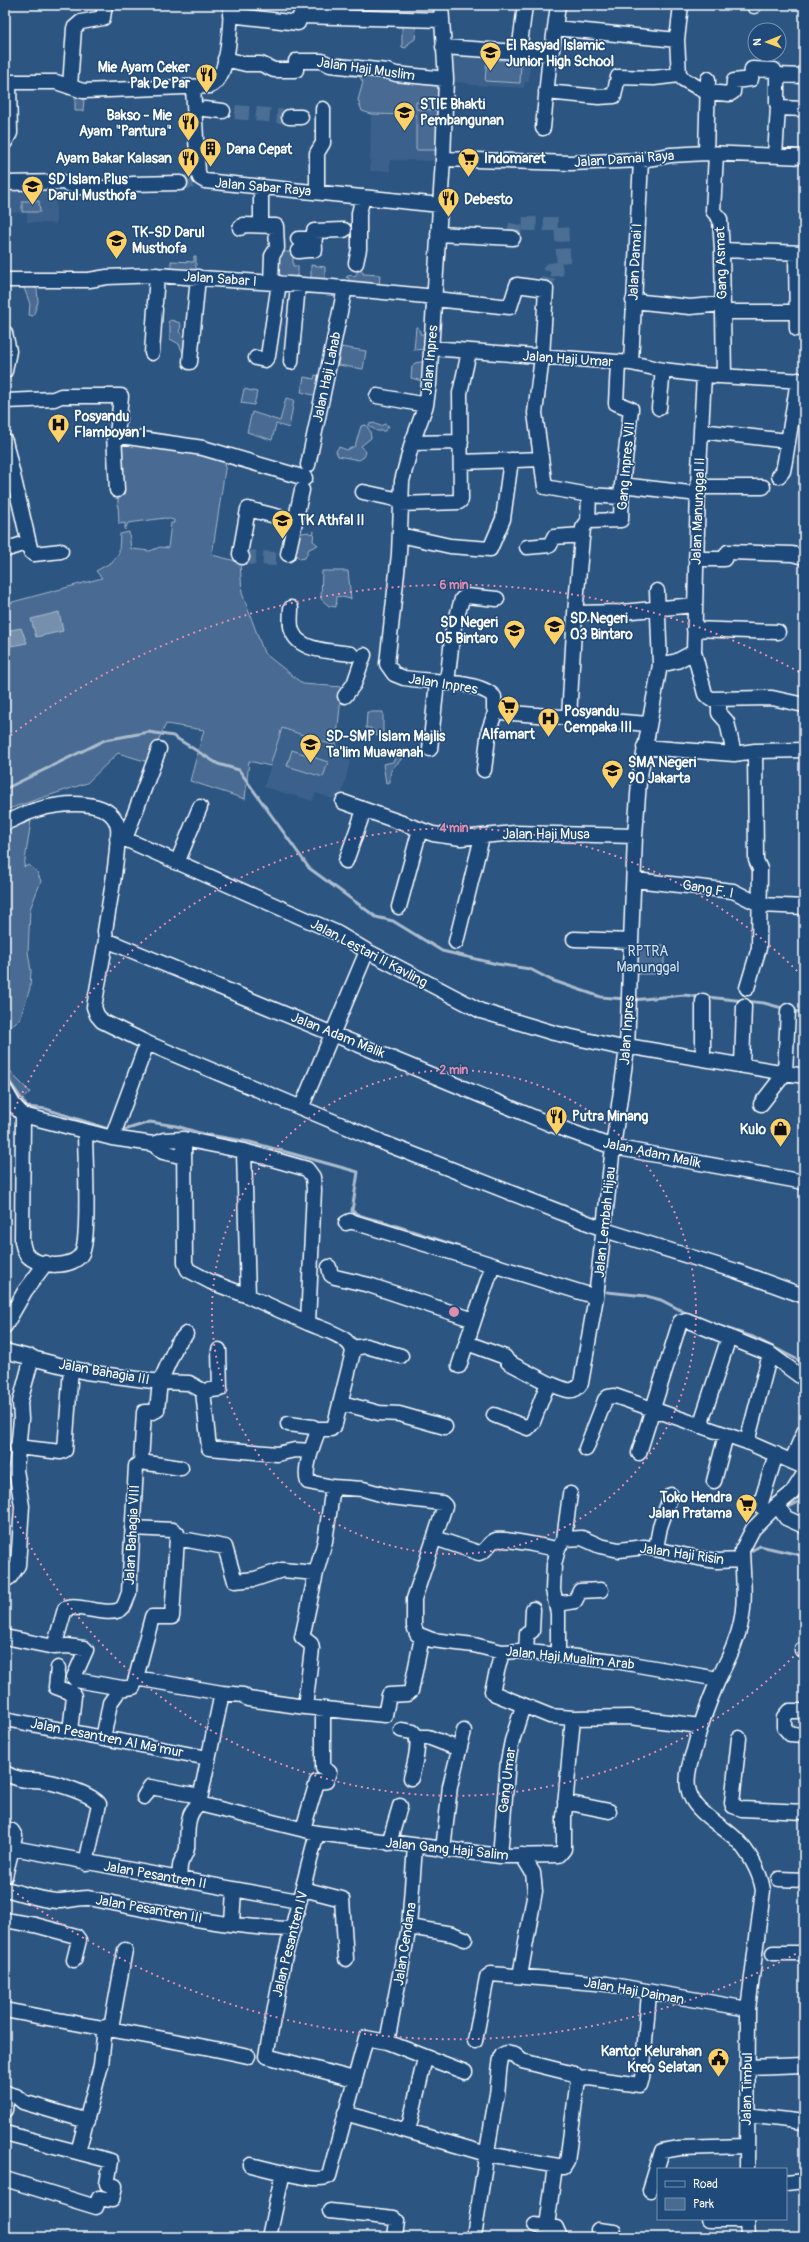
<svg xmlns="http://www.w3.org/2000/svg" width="809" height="2242" viewBox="0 0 809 2242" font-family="Pangolin,sans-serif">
	<rect width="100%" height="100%" fill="#2c5582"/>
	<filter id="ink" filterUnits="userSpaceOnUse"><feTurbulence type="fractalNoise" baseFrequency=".025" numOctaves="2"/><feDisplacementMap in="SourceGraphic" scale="8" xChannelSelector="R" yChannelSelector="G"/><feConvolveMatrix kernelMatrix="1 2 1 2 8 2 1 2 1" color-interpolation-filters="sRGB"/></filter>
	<g filter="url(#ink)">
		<!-- built -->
		<path fill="#3b618b" d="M453 49 530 54 529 82H525L524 88 469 85V83L451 82Z
			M416 102H438L437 161 390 160V171H370L371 114 416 115Z
			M56 184V224L27 222V212L8 213 7 185Z
			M282 728 344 748 350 762 340 801 316 793 313 801 264 787Z"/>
		<!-- green -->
		<path fill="#486b92" stroke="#a4b5c8" d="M397 20 414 21V27L416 28 415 39 409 43 406 48 402 47V27H397Z
			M487 59 521 61 520 83 485 81Z
			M342 71 438 84V102H416V109L438 110V150H416V115L371 114 362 111 358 100 363 82 359 76H346Z
			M80 96 84 99 83 111H75V99Z
			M22 201H39L40 212H22Z
			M276 252H293V266H298V275H296V277H302V280L273 279Z
			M194 256H196V273L165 272V268H171V261L194 262Z
			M311 265 325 267V281L311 280Z
			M358 271H363V274L380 275 379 287 349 284V279L346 277 351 275 355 277Z
			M31 286 37 289 38 302 33 316 29 315 30 304 24 288 11 287Z
			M171 320 180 323 181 326 179 332 188 340 187 353H183L179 344 170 339V326L168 322Z
			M416 327H418L421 335 425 332 427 339 423 340 424 343 428 342 427 349 414 350Z
			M341 347 366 351 363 369 338 365Z
			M426 361 428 376 427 389 424 394 419 395 424 390 422 381 411 378 412 366 415 363Z
			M315 375 319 376 318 381 324 383 317 396 301 392 304 377 314 379Z
			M244 389 257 392 254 405 241 403Z
			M286 398 294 400 289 428 276 424 272 440 247 432 252 412 280 421Z
			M374 423 380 426 385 424 389 426 385 431H377L369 426V424Z
			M366 425 370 431 371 438 361 446 366 452 364 457 359 460 338 456 336 451 339 447 347 450 355 446 361 426Z
			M115 436 227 456 212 555 240 562 242 593 264 653 303 684 342 687 336 746 282 728 270 766 249 761 245 799 190 781 204 730 166 724 148 762 118 753 87 783 5 810V604L102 578 96 571 112 562 119 553 120 534 129 532 131 549 150 551 160 547 168 548 171 523H174V520L165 518 128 523 125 530V523L119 524Z
			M314 531 313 541 318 545 309 549 305 558 300 559 294 553 298 534 308 532 311 534Z
			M322 571H348L351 599 337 596 336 607 329 606 321 599Z
			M367 712H383V734L376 736V732H372L371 728H366Z
			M406 749 412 751 413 753 404 754C398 768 389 763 390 782L386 783 383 764 393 762 399 750Z
			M292 750 328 762 323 777 287 766Z
			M31 821 24 867 29 865 37 872 41 881 30 909 28 952 31 971 30 988 20 1019 8 1028 5 1034V830Z
			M633 945H664V974H633Z
			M5 1062 13 1075 30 1092 23 1099C7 1090 5 1079 5 1062Z"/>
		<!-- water -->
		<path fill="#748fad" stroke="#acbcce" d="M59 612 63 631 36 637 31 619Z
			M21 628 27 643 11 646 10 630Z"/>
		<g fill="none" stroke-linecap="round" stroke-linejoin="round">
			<!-- stream -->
			<path stroke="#acbcce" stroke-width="3" d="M5 789 105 740 149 732 173 736 218 764 239 770 309 868 376 917 393 921 442 951 497 964 530 969 551 980 601 997 625 999
				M707 997 764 1003 786 1009
				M633 1000 684 995 701 997
				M791 1011 804 1012
				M5 1075 27 1107 46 1109 105 1128
				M124 1130 150 1122 176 1126 203 1134 250 1142 358 1172 352 1211C360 1218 374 1219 384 1222 412 1231 440 1240 468 1250
				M607 1292 646 1296 661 1300 690 1315
				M722 1327 753 1337 804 1363
				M789 1507 804 1499
				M751 1545V1551L760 1546 804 1556"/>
			<!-- minor-tunnel -->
			<path stroke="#4c6e95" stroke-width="14" stroke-dasharray="14 7" stroke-linecap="butt" d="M235 112 289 117
				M180 183 193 181
				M513 238 516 224H561L564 268 550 270 546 289
				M242 557 276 559"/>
			<defs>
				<path id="minor" d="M441 5 446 79 443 159 429 384 426 405 412 443 402 481 399 554 387 664 394 674 404 678C426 682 480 680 494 697V708L501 712 648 724
					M681 5 677 40 679 75 683 79 706 92 730 94 733 92 734 81 751 79 752 69 774 70 777 75 804 76
					M754 5V6
					M230 15 298 23 300 16 442 20
					M555 28 677 40
					M443 47 550 54 552 50 558 5
					M519 52 525 5
					M225 59 246 64H261L274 70H296V61H322L330 65 387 71 396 74 446 79
					M777 75V104L780 108 804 109
					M5 82H56L83 91 210 86C230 78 230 25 231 5
					M70 87 74 28 81 22 103 18 105 5
					M193 87 198 172 200 178 205 181 440 205
					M546 92 599 97 614 96 618 77 654 78 679 75
					M204 109 223 111
					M289 117H301
					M543 128 550 54
					M5 142 10 133 9 82
					M706 153 708 79
					M716 154 713 211 720 219 722 250 724 376
					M775 156 778 107
					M443 159 571 163 641 160 671 155 706 153 804 157
					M5 183 63 182 78 187 126 189 132 184 180 183
					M317 192V153L323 143V109
					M261 225V187
					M240 228 243 225 276 226 277 248 272 256 271 282
					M438 234 513 238
					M298 239H315
					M311 250H315L314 231 344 230
					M722 250 804 253
					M298 251 308 250
					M796 253 797 329
					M356 263 359 249V213L363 197
					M5 280H89L107 277 157 275 332 287 436 297
					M435 299 510 307 517 285 546 289 542 357 535 413 545 487 589 495 621 497
					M633 301 690 307 723 304
					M155 303 157 275
					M723 312H804
					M5 333 9 351 5 371
					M431 348 631 363 663 370 704 375
					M152 353 155 309
					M256 358 265 360 268 356 279 283
					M190 362 198 277
					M291 362 298 285
					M631 363 641 160
					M377 396 426 405
					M5 401 54 399 61 396H121L117 435
					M659 408 663 370
					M701 431 788 441
					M5 441 31 552 34 554 61 551
					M412 443 461 442
					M461 462 541 459
					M308 465 345 288
					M779 476 783 471 785 461 798 380
					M622 485 698 494
					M698 487H763
					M117 490 114 435 203 448 305 478
					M363 492 400 500
					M400 504 459 502 461 500 460 393 469 352
					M588 521 589 495
					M400 535 450 546 490 549 503 519 511 460
					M527 547 550 545 554 537 582 535
					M5 550 28 542
					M288 554 302 490
					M242 557 240 554 248 509 295 521
					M696 559H724L728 552 792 554 804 557
					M657 591 660 665
					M291 608C291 616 289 626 293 633 301 652 334 651 351 654
					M575 613 622 612 694 605
					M694 629 778 632
					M694 652 705 694 710 699 772 698 804 705
					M447 683 453 630 462 599 466 596 497 599
					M345 696 354 684 364 655
					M719 699V713L727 722 734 754
					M569 717 575 613 583 528 588 521 621 520 622 485 631 409 616 403 618 363
					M644 747 734 754 755 751 804 750
					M430 749 437 682
					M484 770 489 730 496 710
					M343 802 433 834 461 838 515 833 635 836
					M5 823C15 819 25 813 36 810 58 803 113 796 118 828 119 834 117 842 117 849 115 876 109 904 105 931L106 940 94 1007 97 1015 102 1021 147 1043 380 1141
					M117 839H125L337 933 367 951 481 1011 554 1033 627 1049
					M125 839 159 749
					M346 861 364 810
					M177 863 200 807
					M635 880 733 891 761 905 804 907
					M399 907 420 829
					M574 939 631 941
					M106 940 550 1124 613 1147 804 1182
					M456 942 482 837
					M747 988 759 948 760 869 756 860 755 751
					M627 1046 804 1076
					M703 1058V1001
					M742 1065 744 1006
					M5 1090 13 1104 23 1115 112 1138 153 1144 163 1152 184 1157
					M761 1104 785 1073 788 1011
					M302 1106 367 951
					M23 1115 22 1241C23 1246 24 1252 27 1255 38 1268 74 1269 82 1253 90 1236 85 1155 85 1131
					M112 1138 147 1043
					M384 1143 611 1232 736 1271 804 1296
					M153 1144 164 1140 184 1139 244 1151 307 1169 313 1177 314 1190 308 1323 248 1296 211 1282 188 1270 185 1263 184 1139
					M244 1151 248 1296
					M346 1223 350 1221 493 1265
					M329 1267 331 1275 335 1277 369 1285 474 1320 493 1265 596 1297
					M308 1323C321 1329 351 1336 353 1352L335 1424 331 1429H319C314 1441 303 1470 308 1482L333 1487 363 1489 391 1497 442 1503 445 1506 414 1599V1626L417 1634 432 1640 474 1645 502 1652 519 1651 615 1661 718 1679
					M5 1326 25 1291 46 1263
					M467 1343 505 1357 508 1362 548 1383
					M352 1348 366 1346 401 1356
					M219 1350 220 1389 203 1391 209 1448 277 1454 295 1450 311 1451
					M5 1351 86 1372 160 1382 189 1383 203 1391
					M459 1366 474 1320
					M342 1403 379 1413 399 1414 445 1427
					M494 1415 528 1428 533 1422 548 1383C560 1387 573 1397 581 1383L596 1297 613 1147 627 1049 635 836 639 781 660 665 677 661 694 652 698 487 704 375 804 381
					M288 1424 313 1427 317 1433
					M700 1426 729 1337
					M747 1442 770 1354
					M17 1447 61 1452 65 1450 71 1368
					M586 1449 605 1400 608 1397 615 1396 747 1442 804 1467
					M639 1453 680 1322 686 1320 770 1354 804 1379
					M792 1460 804 1432
					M141 1462 181 1468
					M714 1481 726 1435
					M777 1505 786 1518 804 1526
					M760 1506 776 1454
					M132 1528 173 1530 177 1533V1538L172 1617H152L136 1678
					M177 1538 225 1547 235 1581 255 1579 282 1570 316 1573 325 1541 333 1487
					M435 1538 479 1553C487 1552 488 1542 496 1540 509 1538 543 1547 558 1549
					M564 1539 570 1494
					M656 1548 660 1527 671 1495
					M5 1580 10 1577 18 1565 22 1506 16 1470 21 1419 20 1402 32 1357
					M557 1604 575 1601 580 1591 601 1590
					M5 1637 54 1647 67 1646 84 1648 86 1650 74 1677 76 1680 122 1688
					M54 1647 65 1609C78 1602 113 1620 123 1607 126 1603 127 1597 129 1593L136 1466 141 1462 144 1412H153L157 1410 160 1382 177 1344 186 1334
					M802 1650H804
					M502 1652 492 1691 493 1693 550 1716 573 1718 630 1717 700 1726
					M526 1652 527 1634 532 1631 533 1609
					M558 1655V1613L553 1590 554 1565 558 1549 564 1539 582 1538 600 1546 619 1550 645 1547 703 1559 717 1561 742 1560
					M58 1668 56 1687 72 1693 74 1696 70 1731
					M222 1693 243 1695 248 1699 305 1707 385 1715 389 1695 407 1694 411 1691 422 1637
					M305 1707 312 1649 311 1644 302 1637 303 1633 316 1573
					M804 1711H789L784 1717V1727L790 1734 804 1735
					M5 1719 208 1758
					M401 1730 413 1732C422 1739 414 1767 411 1778
					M417 1737H428L459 1749
					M739 1738 732 1803 733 1806 742 1809 804 1812
					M103 1739 110 1703 120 1689 133 1687 136 1678 222 1693 199 1804C185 1814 188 1833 187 1848 186 1855 183 1857 181 1862 179 1867 180 1874 179 1879
					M5 1773C21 1782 28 1779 44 1781 56 1783 92 1794 99 1804L86 1863
					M144 1797 150 1787 200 1796
					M565 1802 609 1811
					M199 1804 317 1833 500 1856 559 1855 564 1849V1817L573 1718
					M5 1828 12 1831 15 1836 5 1876
					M303 1829 317 1782 326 1781 329 1772 323 1768V1709
					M317 1833 284 1960 266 2056 354 2079
					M389 1843 400 1806
					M13 1848 298 1901
					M443 1850 450 1786 464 1731
					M500 1856 508 1761 512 1741 523 1706
					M779 1879 804 1880
					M5 1889C22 1893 39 1900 57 1901 67 1901 77 1898 88 1898 155 1911 224 1928 293 1929
					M303 1889 342 1899 346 1959
					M5 1920 35 1925 76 1936 79 1940 74 1960
					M232 1923 234 1890
					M409 1927 452 1934 465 1939
					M773 1953H804
					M520 1976 535 1891 533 1873 522 1855
					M5 2010C86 2026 167 2038 248 2056
					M111 2028 125 1950
					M475 2041 487 1977 491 1974 607 1984 748 2009
					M387 2042 409 1927 415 1847
					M748 2067 804 2065
					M578 2079 589 2078 640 2085 642 2078 649 1993
					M5 2093 16 2096 23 2102 87 2121
					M5 2110 7 2093
					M345 2113 487 2154 564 2167 567 2162 578 2079 574 2074 522 2061 515 2055 506 2053 502 2055C498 2068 499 2081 497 2094 488 2142 481 2189 474 2237
					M747 2115 804 2122
					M408 2131 425 2058
					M5 2133 111 2161 107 2184 115 2186 112 2200 99 2198 96 2207 5 2179
					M78 2152 101 2065 105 2027
					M251 2165C265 2168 320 2184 329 2176L366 2038 387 2042 465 2072
					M747 2169 748 2009 763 1890C760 1871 748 1851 735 1838 719 1823 692 1811 688 1788 686 1775 690 1762 694 1750 700 1725 709 1701 719 1678 724 1666 731 1655 735 1642 748 1610 743 1583 742 1550L753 1529 777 1505 792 1493 804 1474
					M786 2183 804 2181
					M650 2190 662 2151 680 2148 746 2146
					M330 2211 394 2218 397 2221 395 2237
					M747 2219 748 2237
					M709 2220H747
					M535 2225 556 2228 560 2237
					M547 2226 555 2166
					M598 2230 614 2232 615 2237
					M269 2237 283 2172"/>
			</defs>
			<!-- minor casing -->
			<use href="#minor" stroke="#fff" stroke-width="17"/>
			<!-- minor -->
			<use href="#minor" stroke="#1f4a7a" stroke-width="14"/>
		</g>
	</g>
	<!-- distance rings -->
	<g fill="none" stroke="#e08cad" stroke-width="2" stroke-dasharray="2 4">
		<circle cx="454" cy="1312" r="242"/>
		<path d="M802 1648A484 484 0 0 1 5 1493M5 1131A484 484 0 0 1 802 976"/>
		<path d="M801 1951A727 727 0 0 1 6 1885M6 739A727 727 0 0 1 801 673"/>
	</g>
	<!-- icons -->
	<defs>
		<symbol id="school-pin" viewBox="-11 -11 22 30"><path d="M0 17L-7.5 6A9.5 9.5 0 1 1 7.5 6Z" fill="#ffd166" stroke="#1f4a7a"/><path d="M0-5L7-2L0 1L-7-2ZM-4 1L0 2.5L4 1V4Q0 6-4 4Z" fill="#111"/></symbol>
		<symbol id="restaurant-pin" viewBox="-11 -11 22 30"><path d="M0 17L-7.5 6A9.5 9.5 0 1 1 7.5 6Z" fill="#ffd166" stroke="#1f4a7a"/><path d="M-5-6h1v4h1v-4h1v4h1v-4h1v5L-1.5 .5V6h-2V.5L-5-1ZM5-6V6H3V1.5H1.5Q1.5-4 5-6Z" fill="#111"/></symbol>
		<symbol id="university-pin" viewBox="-11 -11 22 30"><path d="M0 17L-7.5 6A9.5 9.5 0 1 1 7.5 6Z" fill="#ffd166" stroke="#1f4a7a"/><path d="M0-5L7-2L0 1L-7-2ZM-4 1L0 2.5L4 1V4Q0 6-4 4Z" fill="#111"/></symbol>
		<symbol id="building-pin" viewBox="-11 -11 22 30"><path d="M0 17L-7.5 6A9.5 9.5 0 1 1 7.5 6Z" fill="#ffd166" stroke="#1f4a7a"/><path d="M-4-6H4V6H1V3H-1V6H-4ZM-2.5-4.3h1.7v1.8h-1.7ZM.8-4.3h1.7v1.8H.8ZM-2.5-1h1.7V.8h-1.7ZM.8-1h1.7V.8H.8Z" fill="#111"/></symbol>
		<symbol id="supermarket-pin" viewBox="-11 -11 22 30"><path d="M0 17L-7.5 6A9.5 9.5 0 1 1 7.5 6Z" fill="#ffd166" stroke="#1f4a7a"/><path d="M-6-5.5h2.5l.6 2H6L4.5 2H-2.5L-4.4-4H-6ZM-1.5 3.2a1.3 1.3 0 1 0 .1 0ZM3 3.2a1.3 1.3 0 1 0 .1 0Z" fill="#111"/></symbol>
		<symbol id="hospital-pin" viewBox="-11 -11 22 30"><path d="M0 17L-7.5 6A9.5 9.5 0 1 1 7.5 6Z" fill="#ffd166" stroke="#1f4a7a"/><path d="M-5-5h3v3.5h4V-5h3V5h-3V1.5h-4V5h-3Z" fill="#111"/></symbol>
		<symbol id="shop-pin" viewBox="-11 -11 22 30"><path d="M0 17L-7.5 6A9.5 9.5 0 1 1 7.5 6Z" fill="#ffd166" stroke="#1f4a7a"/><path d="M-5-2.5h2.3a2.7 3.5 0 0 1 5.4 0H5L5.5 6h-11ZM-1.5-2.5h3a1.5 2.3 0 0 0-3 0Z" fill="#111"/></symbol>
		<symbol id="civic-pin" viewBox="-11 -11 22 30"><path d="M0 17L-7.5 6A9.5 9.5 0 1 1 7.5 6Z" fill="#ffd166" stroke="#1f4a7a"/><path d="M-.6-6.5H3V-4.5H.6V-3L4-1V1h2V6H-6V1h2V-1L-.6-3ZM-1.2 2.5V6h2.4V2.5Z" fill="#111"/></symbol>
	</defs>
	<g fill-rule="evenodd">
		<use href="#school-pin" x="478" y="40" width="25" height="34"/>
		<use href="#restaurant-pin" x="194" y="62" width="25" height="34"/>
		<use href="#university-pin" x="392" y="100" width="25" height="34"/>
		<use href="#restaurant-pin" x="176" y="110" width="25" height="34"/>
		<use href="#building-pin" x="198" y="136" width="25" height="34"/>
		<use href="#restaurant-pin" x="176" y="146" width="25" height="34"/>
		<use href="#supermarket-pin" x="456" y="146" width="25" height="34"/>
		<use href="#school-pin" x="20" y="174" width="25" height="34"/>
		<use href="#restaurant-pin" x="436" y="186" width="25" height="34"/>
		<use href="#school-pin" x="104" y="228" width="25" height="34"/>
		<use href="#hospital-pin" x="46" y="412" width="25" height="34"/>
		<use href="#school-pin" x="270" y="508" width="25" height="34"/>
		<use href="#school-pin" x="542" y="614" width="25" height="34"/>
		<use href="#school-pin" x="502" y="618" width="25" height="34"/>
		<use href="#supermarket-pin" x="496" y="694" width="25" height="34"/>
		<use href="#hospital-pin" x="536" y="706" width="25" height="34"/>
		<use href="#school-pin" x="298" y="732" width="25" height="34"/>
		<use href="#school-pin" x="600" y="758" width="25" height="34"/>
		<use href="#restaurant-pin" x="544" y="1104" width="25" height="34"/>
		<use href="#shop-pin" x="768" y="1116" width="25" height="34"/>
		<use href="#supermarket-pin" x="734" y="1492" width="25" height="34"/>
		<use href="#civic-pin" x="706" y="2046" width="25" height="34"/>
	</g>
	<g text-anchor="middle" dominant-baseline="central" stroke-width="3" stroke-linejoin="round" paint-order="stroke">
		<!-- poi labels -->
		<g font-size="14" font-weight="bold" fill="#fff" stroke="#1f4a7a" text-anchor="start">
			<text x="506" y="45">El Rasyad Islamic<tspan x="506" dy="16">Junior High School</tspan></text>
			<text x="190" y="67" text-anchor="end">Mie Ayam Ceker<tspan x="190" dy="16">Pak De Par</tspan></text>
			<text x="420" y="104">STIE Bhakti<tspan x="420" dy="16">Pembangunan</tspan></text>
			<text x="172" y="115" text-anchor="end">Bakso - Mie<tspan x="172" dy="16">Ayam "Pantura"</tspan></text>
			<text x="226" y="149">Dana Cepat</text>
			<text x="172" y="158" text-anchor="end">Ayam Bakar Kalasan</text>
			<text x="484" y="158">Indomaret</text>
			<text x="48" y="179">SD Islam Plus<tspan x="48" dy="16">Darul Musthofa</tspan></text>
			<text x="464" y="199">Debesto</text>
			<text x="132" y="232">TK-SD Darul<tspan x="132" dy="16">Musthofa</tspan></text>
			<text x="74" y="416">Posyandu<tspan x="74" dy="16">Flamboyan I</tspan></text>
			<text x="298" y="520">TK Athfal II</text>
			<text x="570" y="618">SD Negeri<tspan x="570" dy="16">03 Bintaro</tspan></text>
			<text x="498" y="622" text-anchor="end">SD Negeri<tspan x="498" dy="16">05 Bintaro</tspan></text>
			<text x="564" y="711">Posyandu<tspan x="564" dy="16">Cempaka III</tspan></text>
			<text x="508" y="734" text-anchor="middle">Alfamart</text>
			<text x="326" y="736">SD-SMP Islam Majlis<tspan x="326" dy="16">Ta'lim Muawanah</tspan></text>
			<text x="628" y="762">SMA Negeri<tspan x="628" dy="16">90 Jakarta</tspan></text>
			<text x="572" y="1116">Putra Minang</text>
			<text x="766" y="1129" text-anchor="end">Kulo</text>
			<text x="732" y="1497" text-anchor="end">Toko Hendra<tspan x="732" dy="16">Jalan Pratama</tspan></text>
			<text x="702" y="2051" text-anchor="end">Kantor Kelurahan<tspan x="702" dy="16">Kreo Selatan</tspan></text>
		</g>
		<!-- street labels -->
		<g font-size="14" fill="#fff" stroke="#1f4a7a">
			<text transform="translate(366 69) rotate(8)">Jalan Haji Muslim</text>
			<text transform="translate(624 159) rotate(-4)">Jalan Damai Raya</text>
			<text transform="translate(263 187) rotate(5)">Jalan Sabar Raya</text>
			<text transform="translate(635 262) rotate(-87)">Jalan Damai I</text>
			<text transform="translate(721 263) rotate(-92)">Gang Asmat</text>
			<text transform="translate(220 279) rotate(4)">Jalan Sabar I</text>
			<text transform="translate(568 359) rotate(4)">Jalan Haji Umar</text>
			<text transform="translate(430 360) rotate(-85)">Jalan Inpres</text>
			<text transform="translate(327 377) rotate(-78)">Jalan Haji Lahab</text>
			<text transform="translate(626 466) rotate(-85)">Gang Inpres VII</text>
			<text transform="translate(698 511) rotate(-88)">Jalan Manunggal II</text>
			<text transform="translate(443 684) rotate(9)">Jalan Inpres</text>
			<text x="546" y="834">Jalan Haji Musa</text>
			<text transform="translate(708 889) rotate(10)">Gang F. I</text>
			<text transform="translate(369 953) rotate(28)">Jalan Lestari II Kavling</text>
			<text transform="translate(627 1030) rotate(-86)">Jalan Inpres</text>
			<text transform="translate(338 1035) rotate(22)">Jalan Adam Malik</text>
			<text transform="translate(652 1153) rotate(12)">Jalan Adam Malik</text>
			<text transform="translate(605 1222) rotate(-84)">Jalan Lembah Hijau</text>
			<text transform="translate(104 1372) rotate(10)">Jalan Bahagia III</text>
			<text transform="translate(132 1535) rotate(-87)">Jalan Bahagia VIII</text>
			<text transform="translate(682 1554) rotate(8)">Jalan Haji Risin</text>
			<text transform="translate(570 1658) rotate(6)">Jalan Haji Mualim Arab</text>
			<text transform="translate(107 1738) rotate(11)">Jalan Pesantren Al Ma'mur</text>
			<text transform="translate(507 1780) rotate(-83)">Gang Umar</text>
			<text transform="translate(447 1849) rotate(6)">Jalan Gang Haji Salim</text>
			<text transform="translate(155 1875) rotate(10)">Jalan Pesantren II</text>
			<text transform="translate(149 1909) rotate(10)">Jalan Pesantren III</text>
			<text transform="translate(290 1944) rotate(-76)">Jalan Pesantren IV</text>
			<text transform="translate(405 1944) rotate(-81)">Jalan Cendana</text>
			<text transform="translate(634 1991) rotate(10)">Jalan Haji Daiman</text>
			<text transform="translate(747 2089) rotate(-89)">Jalan Timbul</text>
		</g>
		<!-- park labels -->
		<g font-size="14" fill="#dae1e9" stroke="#1f4a7a">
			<text x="648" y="951">RPTRA<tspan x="648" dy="16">Manunggal</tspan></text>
		</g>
	</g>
	<circle cx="454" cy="1312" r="6" fill="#e08cad" stroke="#1f4a7a" stroke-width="2"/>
	<g font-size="12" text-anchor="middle" font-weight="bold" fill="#e08cad" stroke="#1f4a7a" stroke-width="3" stroke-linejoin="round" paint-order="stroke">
		<text x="454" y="589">6 min</text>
		<text x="454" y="832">4 min</text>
		<text x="454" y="1074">2 min</text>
	</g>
	<!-- margin -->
	<rect width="809" height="2242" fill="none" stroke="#1f4a7a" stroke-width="20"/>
	<rect x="10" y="10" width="789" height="2222" fill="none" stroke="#fff" stroke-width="1.5" filter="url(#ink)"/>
	<!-- legend -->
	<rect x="657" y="2168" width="130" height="52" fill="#1f4a7a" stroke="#7992af"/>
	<rect x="665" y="2181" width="20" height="6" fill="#1f4a7a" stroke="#7992af"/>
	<text x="693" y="2188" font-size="12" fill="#ffffff">Road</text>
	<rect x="665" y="2198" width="20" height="12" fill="#486b92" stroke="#7992af"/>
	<text x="693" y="2208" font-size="12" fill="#ffffff">Park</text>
	<!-- north arrow -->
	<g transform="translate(767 42) rotate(269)"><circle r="19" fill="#1f4a7a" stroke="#7992af"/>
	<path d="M0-3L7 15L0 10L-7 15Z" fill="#ffd166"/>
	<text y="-6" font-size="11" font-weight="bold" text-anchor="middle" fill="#ffffff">N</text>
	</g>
</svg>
